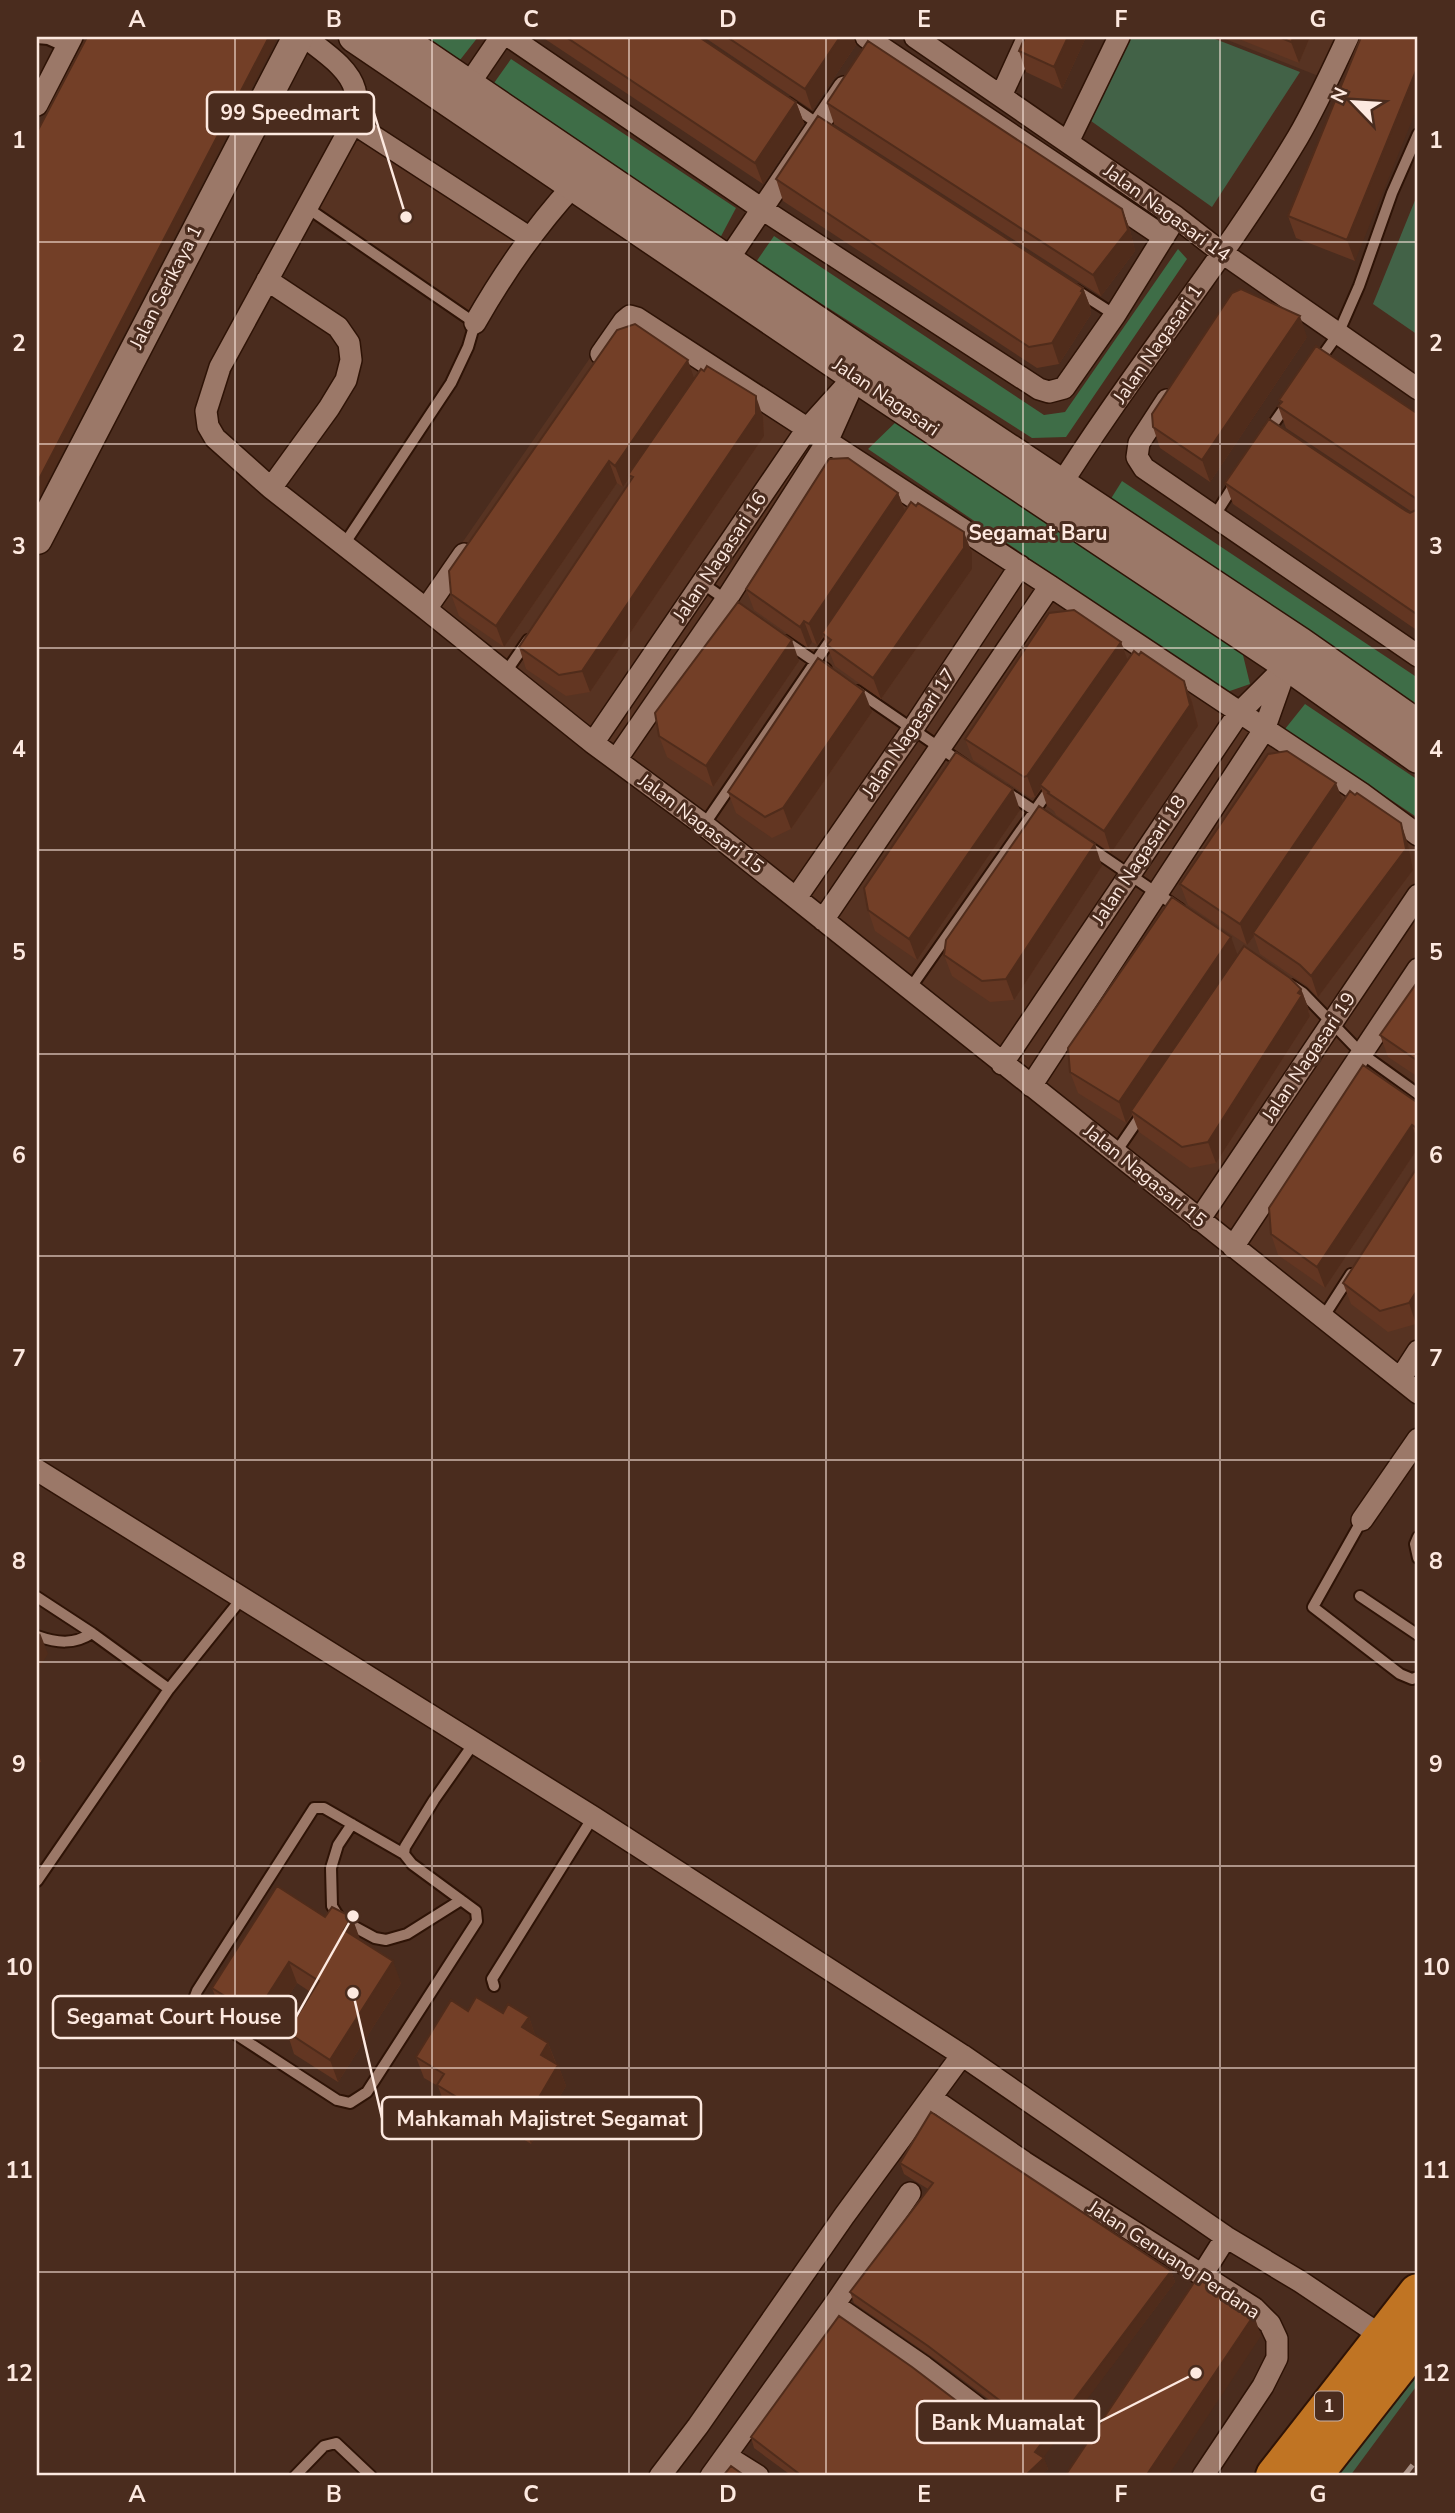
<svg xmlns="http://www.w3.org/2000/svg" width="1455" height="2513" viewBox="0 0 1455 2513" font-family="'Nunito Sans',sans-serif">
	<rect width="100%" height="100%" fill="#4a2c1e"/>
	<!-- built -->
	<path fill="#573322" d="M1220 37H1339L1321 77Z
		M346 119 540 236 479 331 296 209Z
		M619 316 1418 833V1403L796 907 415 611Z"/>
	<!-- green -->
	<path fill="#426247" d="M1130 37H1210L1300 72 1212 207 1091 121Z
		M1418 193V335L1373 304Z
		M1418 2368V2384L1350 2476H1338Z"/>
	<!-- forest -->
	<path fill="#3e6d47" d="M426 37H478L460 60Z
		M511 59 736 208 719 240 489 90Z
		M774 236 1044 415 1065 412 1178 249 1187 259 1066 437 1032 438 756 262Z
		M898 420 1242 651 1250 684 1227 692 868 449Z
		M1122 481 1418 678V716L1107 505Z
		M1305 704 1418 780V818L1285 729Z"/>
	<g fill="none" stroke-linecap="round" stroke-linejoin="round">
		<defs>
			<path id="lane" d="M37 38 48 39 66 47
				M788 103 821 126
				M306 207 475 323 468 347 451 383 343 546
				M1076 290 1115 315
				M1318 362 1338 334 1359 286 1392 193 1418 134
				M1267 433 1288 403
				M1215 515 1236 482
				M702 583 729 602
				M785 641 826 669
				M506 672 528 640
				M857 691 965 765
				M1005 791 1047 819
				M704 825 833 636
				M1089 847 1180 909
				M1291 985 1303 993 1361 1053 1418 1094
				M909 990 1052 786
				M1116 1152 1144 1111
				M1324 1316 1351 1274
				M1362 1520 1313 1607 1400 1674 1412 1679 1418 1677
				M1418 1537 1415 1544 1418 1558
				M1360 1596 1418 1635
				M37 1597 92 1633 169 1689
				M37 1636C57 1643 74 1645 92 1633
				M352 1824 338 1845 331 1868 332 1906 340 1919 375 1938 386 1940 407 1934 461 1900
				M404 1854 324 1808H314L197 1991 194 1999 197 2009 337 2100 350 2103 367 2092 477 1921 476 1911 412 1864 404 1854 405 1847 434 1800 474 1743
				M37 1881 169 1689 242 1598
				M494 1986 492 1979 593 1817
				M295 2476 324 2446 336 2443 371 2476"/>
			<path id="street" d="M305 37C322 51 349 67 355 90 358 100 354 113 353 123L220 367 206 411 208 426 215 438 271 488 426 609
				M510 37 762 209 1039 389 1049 392 1064 388 1115 315 1176 217
				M866 37 1164 237
				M915 37 1176 217 1221 252 1418 389
				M469 84 501 37
				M1001 96 1028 37
				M37 105 72 37
				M353 123 530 238
				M1068 142 1119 37
				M721 270 844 87
				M267 280 338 327 349 343 351 360 346 380 329 408 271 488
				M475 323C503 274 536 226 574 185
				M601 354 624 321 630 316 637 318 1050 586 1361 793 1418 835
				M1167 400 1139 443 1137 457 1144 468 1418 656
				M1055 494C1131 372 1224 261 1298 137 1317 104 1332 71 1348 37
				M464 554 426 609 593 743 704 825 1418 1393
				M593 743 807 429 844 388
				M616 760 726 600 827 442 861 366
				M796 898 912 730 1020 566
				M823 920 1050 586
				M1002 1064 1239 713 1283 669
				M1031 1086 1264 730 1287 665 1294 653
				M1199 1220 1418 895
				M1233 1247 1418 969
				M1400 1379 1418 1351
				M37 1470 593 1817 962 2055 1226 2237 1301 2282 1389 2341
				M1362 1520 1418 1439
				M931 2098 1024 2162 1254 2308 1270 2324 1277 2339V2358L1263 2386 1203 2476
				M1202 2275 1226 2237
				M834 2305 924 2367 999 2424
				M726 2456 758 2476
				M660 2476 698 2426 844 2216 962 2055
				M711 2476 834 2305 910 2193"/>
			<path id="secondary" d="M354 37 854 376 1287 665 1418 758
				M398 37 867 355 1301 643 1418 725
				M37 539 298 37"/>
			<path id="highway" d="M1275 2476 1418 2293
				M1312 2476 1418 2341"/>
		</defs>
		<!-- lane casing -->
		<use href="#lane" stroke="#2e1306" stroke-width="14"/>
		<!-- street casing -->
		<use href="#street" stroke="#2e1306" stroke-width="24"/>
		<!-- secondary casing -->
		<use href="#secondary" stroke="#2e1306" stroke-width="33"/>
		<!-- highway casing -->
		<use href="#highway" stroke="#2e1306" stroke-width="42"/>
		<!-- lane -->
		<use href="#lane" stroke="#9b7868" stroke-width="10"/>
		<!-- street -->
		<use href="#street" stroke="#9b7868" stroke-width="21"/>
		<!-- secondary -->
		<use href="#secondary" stroke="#9b7868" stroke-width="30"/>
		<!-- highway -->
		<use href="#highway" stroke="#c07423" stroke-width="38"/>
		<!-- rail -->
		<path stroke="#a78e83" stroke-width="5" stroke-dasharray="14 7" stroke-linecap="butt" d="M1404 2476 1418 2458
			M1418 2476V2475"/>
	</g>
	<!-- wall -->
	<path fill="#633622" d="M542 37H699L796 102 804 123 763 184Z
		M704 37H853L856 45 812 110Z
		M1086 37 1062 89 1026 72 1019 51Z
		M1234 37H1310L1299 63Z
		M1361 37 1355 261 1296 238 1288 216Z
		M827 103 1122 209 1130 230 1135 251 1101 296 834 124Z
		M776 179 1083 288 1091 309 1090 310 1091 314 1059 364 1037 368 783 201Z
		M1307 337 1210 482 1160 448 1153 427Z
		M694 378 763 417 764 436 590 692 566 696 526 669 519 647 631 480 630 477 623 487 617 483 504 647 459 616 451 594Z
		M1279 400 1418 414V631L1233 504 1225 483 1412 512 1286 428 1278 406 1280 403Z
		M898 493 905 511 972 553V569L881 699 835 666 823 636 817 645 812 642 808 648 754 610 746 589Z
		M1121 642 1127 660 1184 681 1192 702 1198 726 1111 853 1056 815 1054 811 1047 806 1041 788 1035 797 1031 798 973 760 965 739Z
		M799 661 713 787 667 757 659 736Z
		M872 712 791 829 772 838 736 813 728 792Z
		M1343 801 1408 844 1413 870 1318 997 1307 986 1260 954 1254 936 1247 945 1188 905 1180 884Z
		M1020 810 917 960 875 931 868 910Z
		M1102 866 1014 1000 990 1002 952 976 944 955Z
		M1237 956 1301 989 1309 1010 1308 1011 1310 1016 1216 1163 1190 1168 1139 1132 1132 1114 1126 1123 1078 1093 1070 1072Z
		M1418 981V1077L1388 1057 1380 1035Z
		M1418 1103V1148L1325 1288 1278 1255 1271 1234Z
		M1418 1166V1321L1416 1324 1388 1332 1351 1304 1343 1283Z
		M37 1746 41 1762 37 1763Z
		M325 1917H352L359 1939 401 1983 338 2082 294 2054 287 2032 312 1993 297 1983 262 2037 220 2009 212 1988Z
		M468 2011 503 2013 529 2017 535 2035 548 2043 556 2063 558 2065 566 2086 531 2144 500 2124 493 2136 445 2106 438 2086 424 2078 416 2057Z
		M900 2163 1171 2271 1175 2282 1043 2457 1048 2469 1040 2476H792L754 2448 751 2437 987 2424 999 2426 1006 2421 1007 2413 932 2357 854 2303 850 2292 928 2189 904 2174Z"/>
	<!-- shaded-wall -->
	<path fill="#502c1b" d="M269 37H275L276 41 37 502V483Z
		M840 37H853L856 45 812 110 805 89Z
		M1068 37H1086L1062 89 1054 67Z
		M1294 37H1310L1299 63 1291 42Z
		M1418 66V106L1355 261 1347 240Z
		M796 102 804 123 763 184 755 163Z
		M1122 209 1130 230 1135 251 1101 296 1093 275Z
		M1083 288 1091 309 1090 310 1091 314 1059 364 1052 343Z
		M1300 316 1307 337 1210 482 1202 460Z
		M688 360 695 381 628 475 630 477 623 487 615 466Z
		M756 396 763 417 764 436 590 692 582 671Z
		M609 461 617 483 504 647 496 626Z
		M898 493 906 514 822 633 823 636 817 645 809 624Z
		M964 532 972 553V569L881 699 873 678Z
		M804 621 812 642 808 648 800 627Z
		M792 640 799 661 713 787 706 766Z
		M1121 642 1129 664 1040 785 1041 788 1035 797 1027 776Z
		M1184 681 1192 702 1198 726 1111 853 1104 831Z
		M864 691 872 712 791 829 783 808Z
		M1336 783 1344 804 1253 933 1254 936 1247 945 1240 924Z
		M1013 789 1020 810 917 960 909 939Z
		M1401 823 1408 844 1413 870 1318 997 1311 976Z
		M1095 844 1102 866 1014 1000 1006 979Z
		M1231 937 1239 959 1131 1111 1132 1114 1126 1123 1119 1102Z
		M1301 989 1309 1010 1308 1011 1310 1016 1216 1163 1208 1142Z
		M1412 1125 1418 1142V1148L1325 1288 1317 1267Z
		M1418 1289V1321L1416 1324 1409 1303Z
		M40 1633 48 1654 37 1671V1638Z
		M352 1917 360 1939 352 1951 344 1930Z
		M393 1961 401 1983 338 2082 330 2060Z
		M289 1962 297 1983 262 2037 255 2015Z
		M529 2017 536 2038 522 2027Z
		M548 2043 556 2064 541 2055Z
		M558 2065 566 2086 531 2144 524 2123Z
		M492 2103 500 2124 493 2136 486 2115Z
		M1171 2271 1175 2282 1040 2462 1044 2458 1048 2469 1040 2476H1025L1035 2452Z
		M1254 2315 1261 2336 1168 2476H1146Z"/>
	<!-- building -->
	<path fill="#733f27" stroke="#502c1b" stroke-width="2" d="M87 37H269L37 483V132Z
		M566 37H699L796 102 755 163Z
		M727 37H840L805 89Z
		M1025 37H1068L1054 67 1019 51Z
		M1279 37H1294L1291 42Z
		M1361 37H1418V66L1347 240 1288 216Z
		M868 41 1122 209 1128 230 1093 275 827 103Z
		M818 116 1083 288 1081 291 1083 292 1052 343 1029 347 776 179Z
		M1241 289 1300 316 1202 460 1153 427 1152 414 1232 293Z
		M635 324 688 360 615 466 609 461 496 626 451 594 449 571 617 330Z
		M1316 346 1418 414V615L1225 483 1269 419 1406 511 1410 513 1416 510 1418 505 1415 498 1278 406 1282 402 1279 400Z
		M707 366 756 396V414L582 671 559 675 519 647 633 477 628 475 701 369 704 371Z
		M848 458 898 493 809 624 804 621 800 627 746 589 829 459Z
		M911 502 916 506 918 503 964 532V548L873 678 827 645 831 640 822 633Z
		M738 602 792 640 706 766 659 736 655 713Z
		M1074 610 1121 642 1027 776 1024 777 965 739 1049 613Z
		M1134 651 1139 655 1141 652 1184 681 1190 705 1104 831 1048 793 1049 792 1040 785Z
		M818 658 864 691 783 808 765 817 728 792Z
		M1287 751 1336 783 1240 924 1180 884 1268 754Z
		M956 752 1013 789 909 939 868 910 864 888Z
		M1350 791 1355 795 1357 793 1401 823 1406 849 1311 976 1300 965 1253 933Z
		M1039 806 1095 844 1006 979 982 981 944 955 946 940Z
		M1172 897 1231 937 1119 1102 1070 1072 1068 1048Z
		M1244 946 1290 978 1301 989 1298 993 1302 995 1208 1142 1182 1147 1131 1111Z
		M1418 981V1061L1380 1035Z
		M1363 1065 1418 1103V1129L1412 1125 1317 1267 1271 1234 1269 1208Z
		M1418 1166V1289L1409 1303 1380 1311 1343 1283Z
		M277 1886 325 1917 332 1907 352 1917 344 1930 393 1961 330 2060 287 2032 319 1981 289 1962 255 2015 212 1988Z
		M476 1997 503 2013 508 2004 529 2017 522 2027 548 2043 541 2055 558 2065 524 2123 492 2103 486 2115 437 2085 444 2074 416 2057 451 2000 468 2011Z
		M931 2112 1171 2271 1035 2452 1044 2458 1025 2476H802L751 2437 839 2316 912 2367 987 2424 999 2426 1006 2421 1007 2409 1003 2403 928 2346 850 2292 933 2183 900 2163Z
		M1199 2275 1238 2297 1254 2315 1146 2476H1065Z
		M731 2466 745 2476H723Z"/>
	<!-- grid -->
	<path fill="none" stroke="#fde9e0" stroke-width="2" stroke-opacity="0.55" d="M235 37V2476M432 37V2476M629 37V2476M826 37V2476M1023 37V2476M1220 37V2476M37 242H1418M37 444H1418M37 648H1418M37 850H1418M37 1054H1418M37 1256H1418M37 1460H1418M37 1662H1418M37 1866H1418M37 2068H1418M37 2272H1418"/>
	<g text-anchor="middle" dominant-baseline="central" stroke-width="6" stroke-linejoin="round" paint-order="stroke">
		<!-- shield labels -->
		<rect fill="#4a2c1e" stroke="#c7b0a6" stroke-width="2" x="1315" y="2391.5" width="28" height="29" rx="5"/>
		<g font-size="18" font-weight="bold" fill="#fde9e0">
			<text x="1329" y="2406">1</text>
		</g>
		<!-- street labels -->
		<g font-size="19" fill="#fde9e0" stroke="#4a2c1e">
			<text transform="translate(1167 213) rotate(36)">Jalan Nagasari 14</text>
			<text transform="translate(166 287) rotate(-63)">Jalan Serikaya 1</text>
			<text transform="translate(1158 344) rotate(-55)">Jalan Nagasari 1</text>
			<text transform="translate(886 397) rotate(34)">Jalan Nagasari</text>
			<text transform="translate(720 557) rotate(-56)">Jalan Nagasari 16</text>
			<text transform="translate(909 733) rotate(-56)">Jalan Nagasari 17</text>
			<text transform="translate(701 824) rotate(37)">Jalan Nagasari 15</text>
			<text transform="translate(1139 860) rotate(-56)">Jalan Nagasari 18</text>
			<text transform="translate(1309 1057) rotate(-56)">Jalan Nagasari 19</text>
			<text transform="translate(1145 1176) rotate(39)">Jalan Nagasari 15</text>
			<text transform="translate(1174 2260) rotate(33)">Jalan Genuang Perdana</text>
		</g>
		<!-- neighbourhood labels -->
		<g font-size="21" font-weight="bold" fill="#fde9e0" stroke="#4a2c1e">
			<text x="1038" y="533">Segamat Baru</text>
		</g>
	</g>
	<!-- callouts -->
	<path fill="none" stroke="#fde9e0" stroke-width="2.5" d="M406 217L374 113M353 1916L296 2017M353 1993L382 2118M1196 2373L1099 2422"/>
	<g fill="#fde9e0" stroke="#4a2c1e" stroke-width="2.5">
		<circle cx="406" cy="217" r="7"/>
		<circle cx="353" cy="1916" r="7"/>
		<circle cx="353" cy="1993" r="7"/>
		<circle cx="1196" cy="2373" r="7"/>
	</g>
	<g fill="#4a2c1e" stroke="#fde9e0" stroke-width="2.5">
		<rect x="207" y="92" width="167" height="42" rx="7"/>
		<rect x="53" y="1996" width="243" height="42" rx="7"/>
		<rect x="382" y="2097" width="319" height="42" rx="7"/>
		<rect x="917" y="2401" width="182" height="42" rx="7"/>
	</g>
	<g font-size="21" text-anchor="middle" font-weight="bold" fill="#fde9e0">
		<text x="290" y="120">99 Speedmart</text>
		<text x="174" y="2024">Segamat Court House</text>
		<text x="542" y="2126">Mahkamah Majistret Segamat</text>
		<text x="1008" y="2430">Bank Muamalat</text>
	</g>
	<!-- border -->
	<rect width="1455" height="2513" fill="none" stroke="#4a2c1e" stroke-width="77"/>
	<!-- north arrow -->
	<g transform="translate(1354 102) rotate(295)" stroke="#4a2c1e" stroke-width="5" paint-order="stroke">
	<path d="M0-5L12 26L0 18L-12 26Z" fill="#fde9e0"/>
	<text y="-10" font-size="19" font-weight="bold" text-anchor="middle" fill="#fde9e0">N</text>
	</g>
	<rect x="38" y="38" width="1378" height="2436" fill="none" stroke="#fde9e0" stroke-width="2.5"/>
	<g font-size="23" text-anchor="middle" font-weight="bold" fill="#fde9e0">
		<text x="137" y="27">A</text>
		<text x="334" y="27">B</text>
		<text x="531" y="27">C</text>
		<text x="728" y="27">D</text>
		<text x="924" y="27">E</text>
		<text x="1121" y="27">F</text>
		<text x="1318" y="27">G</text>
		<text x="19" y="148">1</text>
		<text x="1436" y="148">1</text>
		<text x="19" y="351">2</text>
		<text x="1436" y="351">2</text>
		<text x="19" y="554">3</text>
		<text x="1436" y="554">3</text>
		<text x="19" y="757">4</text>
		<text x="1436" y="757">4</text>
		<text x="19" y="960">5</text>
		<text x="1436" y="960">5</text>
		<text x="19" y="1163">6</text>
		<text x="1436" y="1163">6</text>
		<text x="19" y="1366">7</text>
		<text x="1436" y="1366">7</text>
		<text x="19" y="1569">8</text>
		<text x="1436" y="1569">8</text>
		<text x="19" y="1772">9</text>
		<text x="1436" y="1772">9</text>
		<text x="19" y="1975">10</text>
		<text x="1436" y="1975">10</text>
		<text x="19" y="2178">11</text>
		<text x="1436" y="2178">11</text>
		<text x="19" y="2381">12</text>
		<text x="1436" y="2381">12</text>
		<text x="137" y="2502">A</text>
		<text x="334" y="2502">B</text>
		<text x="531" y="2502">C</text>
		<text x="728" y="2502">D</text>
		<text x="924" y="2502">E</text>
		<text x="1121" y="2502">F</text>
		<text x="1318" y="2502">G</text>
	</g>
</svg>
